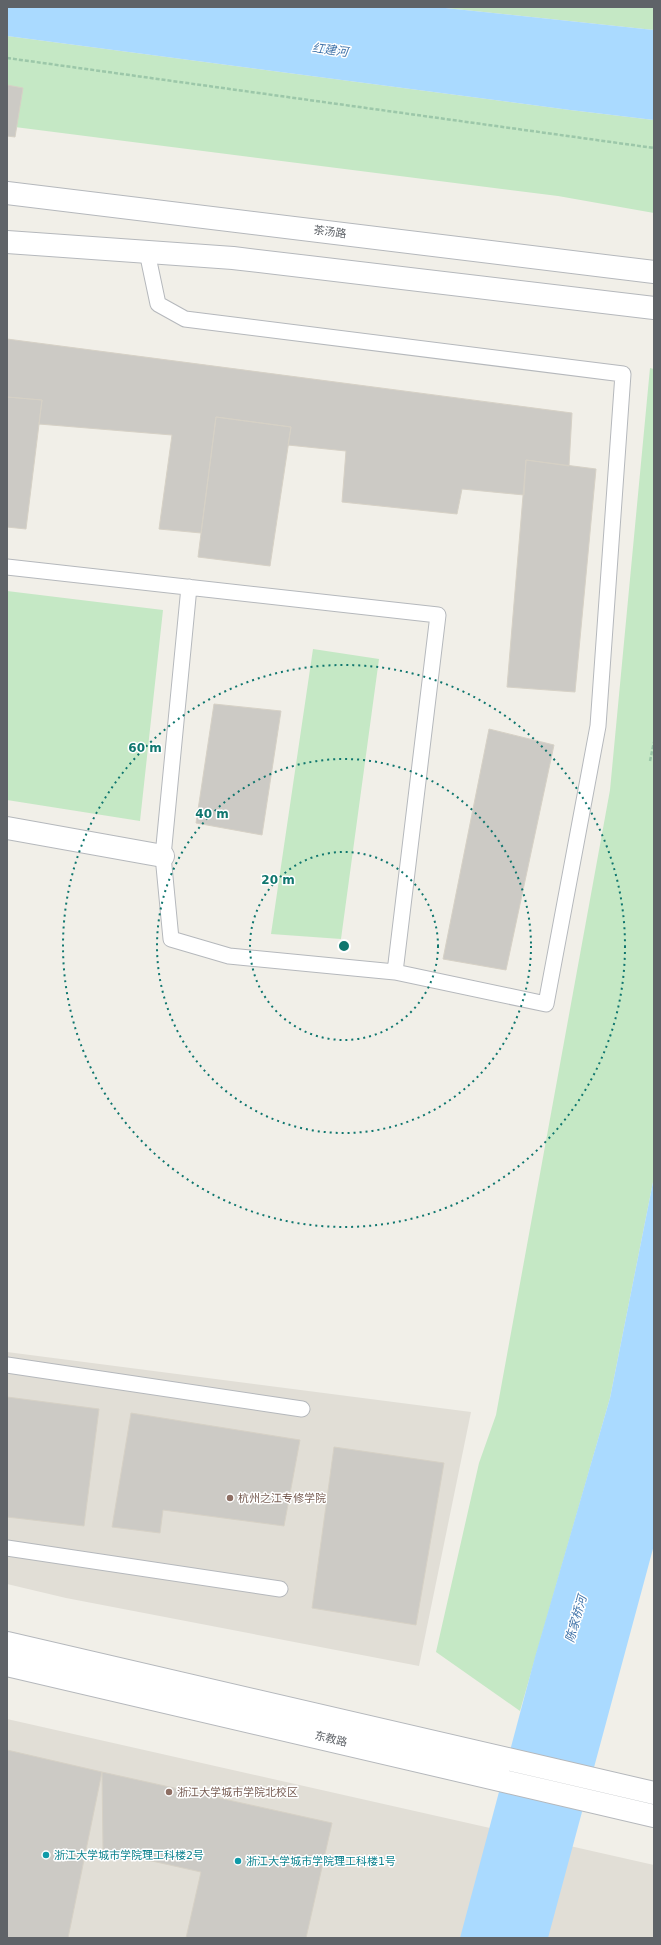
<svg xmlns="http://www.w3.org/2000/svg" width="661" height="1945" viewBox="0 0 661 1945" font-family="'DejaVu Sans','Noto Sans SC',sans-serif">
	<rect width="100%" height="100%" fill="#f1efe8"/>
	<!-- education -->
	<path fill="#e1ded6" d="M7 1352 471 1412 419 1666 66 1598 7 1584Z
		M7 1719 654 1865V1938H7Z"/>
	<!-- green -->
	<path fill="#c5e8c5" d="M436 7H654V30Z
		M7 36 570 110 654 120V213L558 196 7 126Z
		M650 368 654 369V1177L610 1398 520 1711 436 1652 479 1463 496 1415 610 790Z
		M7 591 163 610 140 821 7 800Z
		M313 649 379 659 341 939 271 934Z"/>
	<!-- water -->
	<path fill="#aadaff" d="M7 7H436L654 30V120L570 110 7 36Z
		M654 1177V1545L548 1938H460L535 1657 610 1398Z"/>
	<!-- building -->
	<path fill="#cccac5" stroke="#d6d1c6" d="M7 85 23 88 15 137 7 136Z
		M7 339 572 413 569 466 526 460 524 495 462 489 457 514 342 502 346 451 288 445 291 427 216 417 201 533 159 529 172 435 39 424 42 400 7 397Z
		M7 397 42 400 26 529 7 527Z
		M216 417 291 427 270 566 198 557Z
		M526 460 596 469 575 692 507 687Z
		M214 704 281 711 262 835 196 823Z
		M489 729 554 745 506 970 443 959Z
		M7 1397 99 1409 84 1526 7 1517Z
		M131 1413 300 1440 284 1526 163 1510 160 1533 112 1527Z
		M334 1447 444 1463 416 1625 312 1608Z
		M7 1750 102 1772 68 1938H7Z
		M102 1772 332 1823 306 1938H186L201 1872 103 1850Z"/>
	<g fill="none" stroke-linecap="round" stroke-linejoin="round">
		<defs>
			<path id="service" d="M147 252 158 304 185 319 623 374 598 726 546 1004 395 972
				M7 567 438 615 395 972 229 956 171 939 163 856 189 587
				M7 1365 302 1409
				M7 1548 280 1589"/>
			<path id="minor" d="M7 828 163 856"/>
			<path id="tertiary" d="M7 193 654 272
				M7 242 233 258 654 308
				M7 1643 654 1793
				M7 1665 654 1816"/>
		</defs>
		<!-- service casing -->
		<use href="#service" stroke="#b5b8bc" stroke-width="17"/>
		<!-- minor casing -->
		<use href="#minor" stroke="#b5b8bc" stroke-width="24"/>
		<!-- tertiary casing -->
		<use href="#tertiary" stroke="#b5b8bc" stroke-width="24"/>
		<!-- path -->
		<path stroke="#9cc7a9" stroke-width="2.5" stroke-dasharray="4 2" stroke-linecap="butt" d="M7 58 654 148
			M650 761 654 742"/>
		<!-- service -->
		<use href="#service" stroke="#fff" stroke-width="15"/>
		<!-- minor -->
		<use href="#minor" stroke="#fff" stroke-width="22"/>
		<!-- tertiary -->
		<use href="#tertiary" stroke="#fff" stroke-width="22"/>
	</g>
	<!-- distance rings -->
	<g fill="none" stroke="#0f766e" stroke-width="2" stroke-dasharray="2 4">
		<circle cx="344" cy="946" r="94"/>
		<circle cx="344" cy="946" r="187"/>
		<circle cx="344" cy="946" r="281"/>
	</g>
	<!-- markers -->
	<g fill="#8d6e63" stroke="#fff" stroke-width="1.5">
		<circle cx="230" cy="1498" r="4"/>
		<circle cx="169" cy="1792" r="4"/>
	</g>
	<g fill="#0f9aa8" stroke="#fff" stroke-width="1.5">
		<circle cx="46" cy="1855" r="4"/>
		<circle cx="238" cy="1861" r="4"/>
	</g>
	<g text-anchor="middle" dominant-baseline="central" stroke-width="3" stroke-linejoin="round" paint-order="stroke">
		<!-- street labels -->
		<g font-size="11" fill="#5f6368" stroke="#fff">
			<text transform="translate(330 232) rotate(7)">茶汤路</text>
			<text transform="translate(331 1739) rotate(13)">东教路</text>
		</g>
		<!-- education labels -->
		<g font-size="11" fill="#785e54" stroke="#fff" text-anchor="start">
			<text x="238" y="1498">杭州之江专修学院</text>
			<text x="177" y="1792">浙江大学城市学院北校区</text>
		</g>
		<!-- culture labels -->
		<g font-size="11" fill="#0d838f" stroke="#fff" text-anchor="start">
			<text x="54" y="1855">浙江大学城市学院理工科楼2号</text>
			<text x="246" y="1861">浙江大学城市学院理工科楼1号</text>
		</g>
		<!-- water labels -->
		<g font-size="12" font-style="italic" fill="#4174aa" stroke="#fff">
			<text transform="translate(330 50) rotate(7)">红建河</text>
			<text transform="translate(576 1619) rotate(-74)">陈家桥河</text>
		</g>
	</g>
	<circle cx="344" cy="946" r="6" fill="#0f766e" stroke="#fff" stroke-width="2"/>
	<g font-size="12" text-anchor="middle" font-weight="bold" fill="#0f766e" stroke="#fff" stroke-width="3" stroke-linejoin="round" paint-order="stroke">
		<text x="145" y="752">60 m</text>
		<text x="212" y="818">40 m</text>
		<text x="278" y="884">20 m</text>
	</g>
	<!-- border -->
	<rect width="661" height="1945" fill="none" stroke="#5f6368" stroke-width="16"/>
</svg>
